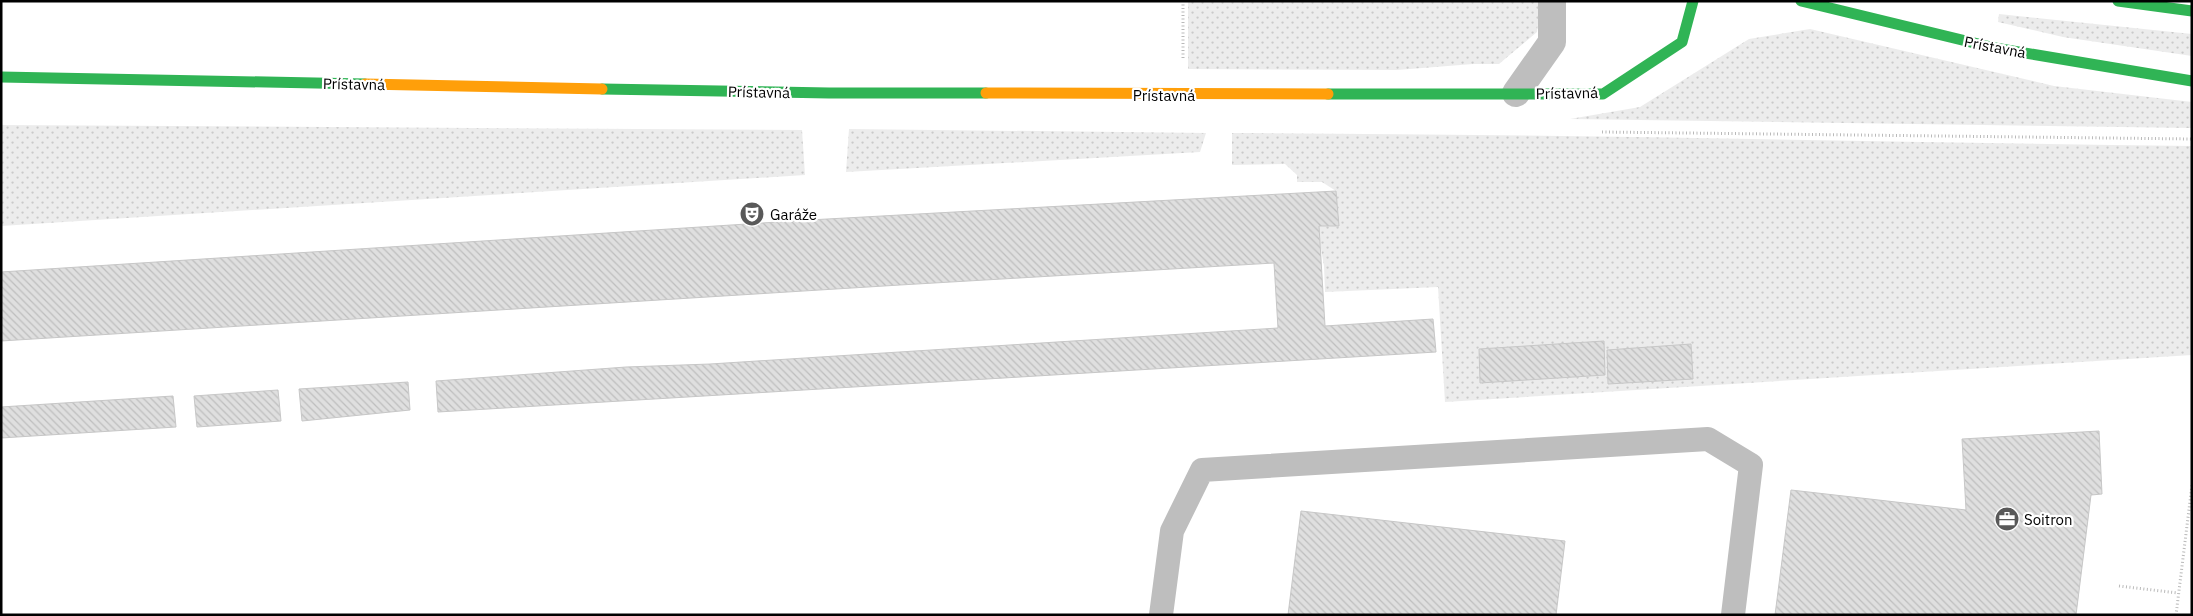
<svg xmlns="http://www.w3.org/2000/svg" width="2193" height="616" viewBox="0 0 2193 616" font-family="'IBM Plex Sans',sans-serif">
	<defs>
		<pattern id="grass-dots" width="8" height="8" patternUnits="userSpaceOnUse" patternTransform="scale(1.25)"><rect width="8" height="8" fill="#ececec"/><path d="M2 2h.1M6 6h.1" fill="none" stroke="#c9c9c9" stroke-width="1.8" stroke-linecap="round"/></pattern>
		<pattern id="building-back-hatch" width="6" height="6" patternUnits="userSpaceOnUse" patternTransform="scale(1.25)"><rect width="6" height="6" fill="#dfdfdf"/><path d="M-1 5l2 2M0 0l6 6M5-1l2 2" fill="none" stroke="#bebebe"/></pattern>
	</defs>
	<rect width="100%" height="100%" fill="#fff"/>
	<!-- grass -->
	<path fill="url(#grass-dots)" d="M1188 1H1541L1537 32 1499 64H1473L1397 70 1188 69Z
		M1999 14 2192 34V56L2063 37 1998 22Z
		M1810 29 2054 86 2192 102V128L1570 119 1640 107 1749 39Z
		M1 125 802 130 805 175 1 226Z
		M849 129 1206 133 1200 152 846 172Z
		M1232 133C1552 134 1872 142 2192 146V355L1445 402 1438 287 1325 292 1324 266 1317 226 1339 225 1336 191 1322 182H1297V175L1285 164 1232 165Z"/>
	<!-- building -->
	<path fill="url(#building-back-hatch)" stroke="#c7c7c7" d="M1336 191 1339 226H1319L1325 326 1433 319 1436 352 438 412 436 381 626 367 710 364 1278 328 1274 263 900 285 1 341V272L809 220Z
		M1604 341 1605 375 1480 383 1479 349Z
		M1691 344 1693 379 1608 384 1607 350Z
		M408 382 410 410 302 421 299 389Z
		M278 390 281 421 197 427 194 396Z
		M173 396 176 427 1 438V407Z
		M2099 431 2102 494 2091 495 2076 615H1775L1791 490 1966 510 1962 439Z
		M1301 511 1565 541 1556 615H1288Z"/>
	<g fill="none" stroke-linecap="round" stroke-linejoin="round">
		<!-- path -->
		<path stroke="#b9b9b9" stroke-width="3" stroke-dasharray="1 2.5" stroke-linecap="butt" d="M1183 1V58
			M1602 132 2192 139
			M2119 586 2178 593
			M2176 615 2192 485"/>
		<!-- lane -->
		<path stroke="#bebebe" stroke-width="24" d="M1161 615 1172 531 1202 470 1708 439 1751 465 1733 615"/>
		<!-- street -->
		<path stroke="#bebebe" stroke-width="28" d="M1516 93 1552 42V1"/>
		<!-- fast -->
		<path stroke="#30b455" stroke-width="11" d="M1801 1 1995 48 2192 81
			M2118 1 2192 11
			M1 77 365 84
			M602 89 829 93H986
			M1328 94H1603L1682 42 1693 1"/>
		<!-- slow -->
		<path stroke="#ff9f0a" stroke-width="11" d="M365 84 602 89
			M986 93 1328 94"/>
	</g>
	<!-- icons -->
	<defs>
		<symbol id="theatre-disc" viewBox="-11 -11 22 22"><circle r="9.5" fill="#595959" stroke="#fff"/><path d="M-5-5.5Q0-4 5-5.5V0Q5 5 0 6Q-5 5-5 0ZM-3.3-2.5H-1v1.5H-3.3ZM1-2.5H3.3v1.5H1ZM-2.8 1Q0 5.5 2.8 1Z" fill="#fff"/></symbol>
		<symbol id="office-disc" viewBox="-11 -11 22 22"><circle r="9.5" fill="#595959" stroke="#fff"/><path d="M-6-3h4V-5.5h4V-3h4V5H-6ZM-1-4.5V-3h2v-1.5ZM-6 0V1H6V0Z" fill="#fff"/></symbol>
	</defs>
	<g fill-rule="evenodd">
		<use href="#theatre-disc" x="738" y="200" width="28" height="28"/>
		<use href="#office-disc" x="1993" y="505" width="28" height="28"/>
	</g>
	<g text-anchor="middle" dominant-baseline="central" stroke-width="4.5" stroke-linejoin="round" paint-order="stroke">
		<!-- street labels -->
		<g font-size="15" fill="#000" stroke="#fff">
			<text transform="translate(1995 47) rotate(11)">Prístavná</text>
			<text transform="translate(354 84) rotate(1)">Prístavná</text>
			<text transform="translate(759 92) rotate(1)">Prístavná</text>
			<text transform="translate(1567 93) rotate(-1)">Prístavná</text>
			<text x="1164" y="95">Prístavná</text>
		</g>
		<!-- poi labels -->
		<g font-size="15" fill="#000" stroke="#fff" text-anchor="start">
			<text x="770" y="214">Garáže</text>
			<text x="2024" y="519">Soitron</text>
		</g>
	</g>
	<!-- border -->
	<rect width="2193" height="616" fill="none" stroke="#000000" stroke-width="5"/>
</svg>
